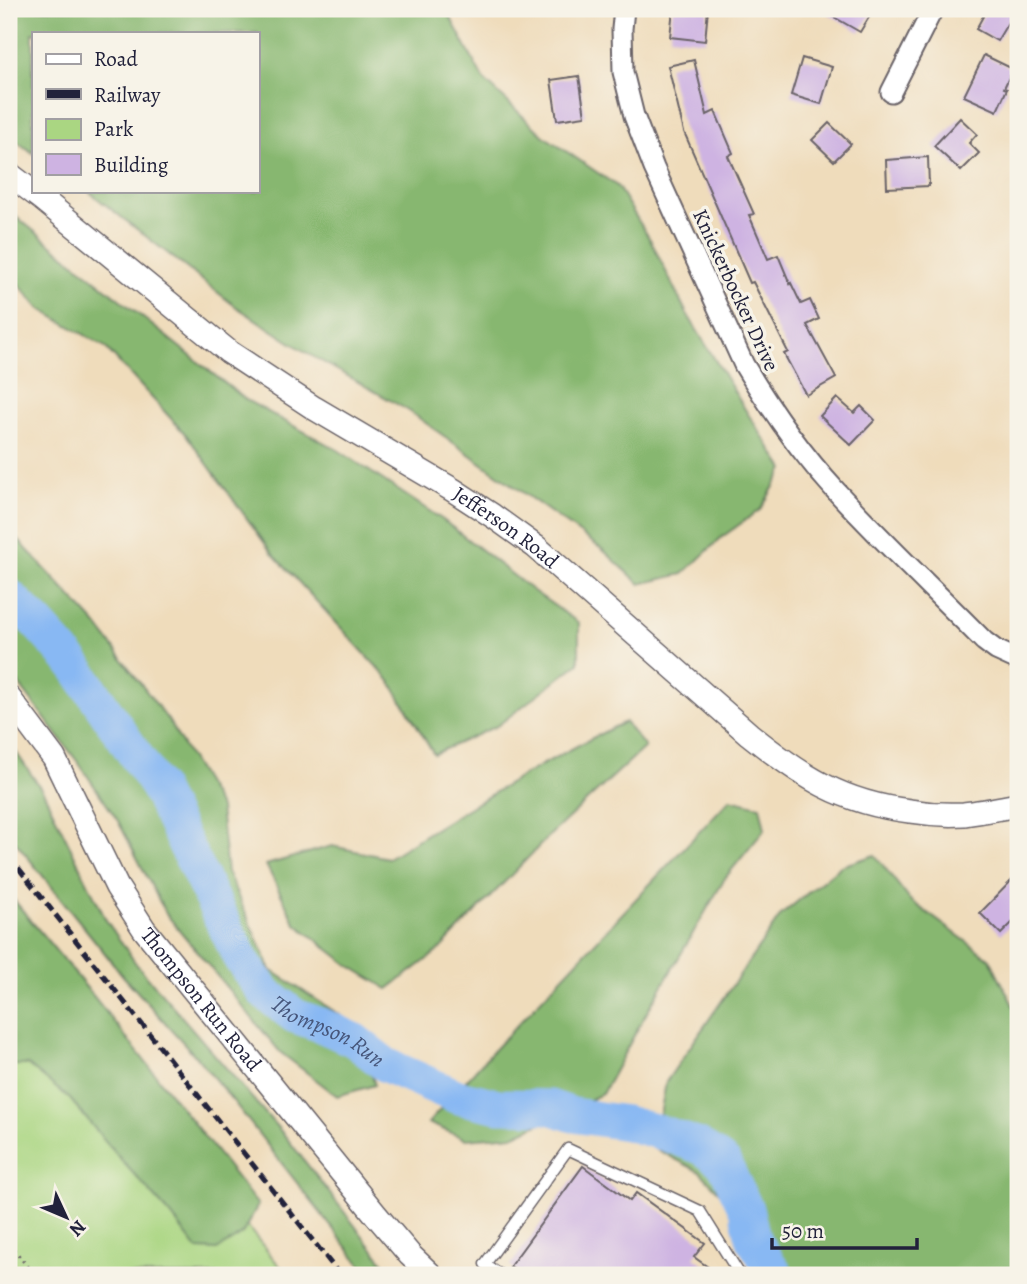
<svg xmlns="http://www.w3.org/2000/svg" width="1027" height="1284" viewBox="0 0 1027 1284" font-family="Alegreya,serif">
	<rect width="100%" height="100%" fill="#f7f3e8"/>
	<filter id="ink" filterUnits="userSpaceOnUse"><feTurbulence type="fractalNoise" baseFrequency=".0143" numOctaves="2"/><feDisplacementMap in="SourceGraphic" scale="14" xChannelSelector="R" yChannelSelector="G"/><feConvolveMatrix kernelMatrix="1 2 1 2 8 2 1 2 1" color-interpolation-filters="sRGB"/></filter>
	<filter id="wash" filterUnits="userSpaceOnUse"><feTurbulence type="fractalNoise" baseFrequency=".00686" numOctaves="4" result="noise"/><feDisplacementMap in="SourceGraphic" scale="28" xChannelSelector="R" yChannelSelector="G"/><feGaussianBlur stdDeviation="1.57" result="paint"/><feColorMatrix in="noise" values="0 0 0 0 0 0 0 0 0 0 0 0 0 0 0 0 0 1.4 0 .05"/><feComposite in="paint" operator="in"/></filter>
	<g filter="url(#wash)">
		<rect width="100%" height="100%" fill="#efdcbb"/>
		<!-- green -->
		<path fill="#aad682" stroke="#667c5e" stroke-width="2" d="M9 936 287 1275H9Z"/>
		<!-- forest -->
		<path fill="#87b770" stroke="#546c56" stroke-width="2" d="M9 9H446L483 79 544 136 617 186 651 241 686 312 748 414 784 469 761 509 722 537 683 574 640 584 603 550 409 411 307 353 235 306 88 191H257V33H33V153L9 136Z
			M9 211 246 400 338 450 443 520 532 590 579 623V663L497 726 434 754 390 681 272 553 187 436 105 347 39 308 9 273Z
			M9 530 96 624 168 720 220 808 227 872 271 970 355 1025 375 1085 337 1096 280 1052 166 914 118 821 80 765 9 671Z
			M625 722 645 747 549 836 438 951 388 989 350 966 296 924 266 865 332 846 388 858C465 810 542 761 625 722Z
			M9 742 44 793 106 920 137 965 285 1136 384 1263 397 1275H369L233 1101 199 1060 124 977 9 834Z
			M730 799 760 806 765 829 725 878 642 1021 602 1094 515 1135 466 1139 428 1123 488 1056Z
			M875 855 910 900 990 959 1018 1015V1275H795L788 1263 700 1172 654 1148 666 1082 781 915 841 866Z
			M9 894 95 998 258 1205 242 1234 217 1250 197 1249 170 1214 123 1162 70 1099 28 1065H9Z"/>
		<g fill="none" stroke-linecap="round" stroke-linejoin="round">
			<!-- river -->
			<path stroke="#88b8f3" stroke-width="35" id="s1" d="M9 596 37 623 74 664 157 787 242 961 265 993 295 1016 321 1025 354 1040 386 1065 458 1097 499 1106 550 1107 573 1115 626 1123 669 1135 701 1147 724 1163 746 1209 754 1241 776 1275"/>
		</g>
		<g id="blocks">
			<!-- building -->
			<path fill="#ceb3e2" d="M673 9H708L705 41 670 37Z
				M820 9H874L860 32Z
				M987 9H1016L997 41 976 29Z
				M984 55 1013 69 1004 88 1007 89 997 111 964 96Z
				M802 58 832 67 821 104 791 95Z
				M694 60 707 115 715 111 733 153 728 156 754 214 749 215 768 259 778 255 790 284 791 283 801 304 810 300 819 319 807 325 836 378 806 395 784 354 788 352 753 282 750 283 684 132 668 66Z
				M579 76 585 116 557 120 551 80Z
				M960 118 977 134 969 143 979 153 961 171 934 146Z
				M829 123 851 144 834 161 812 140Z
				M928 157 929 186 887 188 886 160Z
				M837 398 854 413 861 406 875 420 851 445 820 416Z
				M1018 874V917L1001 934 980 913Z
				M583 1166 630 1201 636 1193 705 1243 694 1257 719 1275H522L510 1266Z"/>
		</g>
	</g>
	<g filter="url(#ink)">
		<use href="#blocks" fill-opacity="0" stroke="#6a6368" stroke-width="2"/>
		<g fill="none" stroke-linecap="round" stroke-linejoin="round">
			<defs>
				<path id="service" d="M500 1275 485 1264 568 1149 700 1211 740 1275"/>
				<path id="minor" d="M624 9 622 29 623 72 634 116 654 168 744 365C771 410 801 453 836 491 884 543 935 591 984 641L996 650 1018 660
					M891 92 933 9"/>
				<g id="tertiary">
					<path id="s2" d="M9 174 42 199 229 352 314 408 453 490 493 516 536 547 749 734C801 776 842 803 910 811 928 814 946 815 964 814 980 812 996 809 1012 806L1018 804"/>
					<path id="s3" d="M9 698 54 758 117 887 144 929 376 1215 410 1255 431 1275"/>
				</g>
			</defs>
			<!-- service casing -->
			<use href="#service" stroke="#6a6368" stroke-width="13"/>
			<!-- minor casing -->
			<use href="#minor" stroke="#6a6368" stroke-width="23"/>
			<!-- tertiary casing -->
			<use href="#tertiary" stroke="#6a6368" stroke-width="26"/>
			<!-- path -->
			<path stroke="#6a6368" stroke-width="3.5" stroke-dasharray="2 5" stroke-linecap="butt" d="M9 1244 35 1275"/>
			<!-- service -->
			<use href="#service" stroke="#fff" stroke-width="10"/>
			<!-- minor -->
			<use href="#minor" stroke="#fff" stroke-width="19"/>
			<!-- tertiary -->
			<use href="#tertiary" stroke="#fff" stroke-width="23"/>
			<!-- rail -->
			<path stroke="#22223b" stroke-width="5" stroke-dasharray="10 5" stroke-linecap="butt" d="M9 856 340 1275"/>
		</g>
	</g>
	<g text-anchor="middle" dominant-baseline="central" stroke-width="7" stroke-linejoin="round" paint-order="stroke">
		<!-- street labels -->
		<g font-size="21" fill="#22223b" stroke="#f7f3e8">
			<text transform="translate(736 290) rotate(65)">Knickerbocker Drive</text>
			<text stroke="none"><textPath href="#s2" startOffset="611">Jefferson Road</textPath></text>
			<text stroke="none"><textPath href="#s3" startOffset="359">Thompson Run Road</textPath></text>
		</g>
		<!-- water labels -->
		<g font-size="23" font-style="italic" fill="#46567b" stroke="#f7f3e8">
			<text stroke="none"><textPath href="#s1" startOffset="550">Thompson Run</textPath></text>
		</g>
	</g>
	<!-- margin -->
	<rect width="1027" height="1284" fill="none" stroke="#f7f3e8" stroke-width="35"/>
	<!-- legend -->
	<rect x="32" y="32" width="228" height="161" fill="#f7f3e8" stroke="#a29fa3" stroke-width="2"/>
	<rect x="46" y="54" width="35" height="10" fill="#ffffff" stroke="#a29fa3" stroke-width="2"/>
	<text x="94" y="66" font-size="21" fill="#22223b">Road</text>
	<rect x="46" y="89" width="35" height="10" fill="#22223b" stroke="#a29fa3" stroke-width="2"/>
	<text x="94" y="102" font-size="21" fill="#22223b">Railway</text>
	<rect x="46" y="119" width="35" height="21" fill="#aad682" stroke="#a29fa3" stroke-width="2"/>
	<text x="94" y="136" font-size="21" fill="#22223b">Park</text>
	<rect x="46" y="154" width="35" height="21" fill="#ceb3e2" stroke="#a29fa3" stroke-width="2"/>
	<text x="94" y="172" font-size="21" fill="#22223b">Building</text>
	<!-- north arrow -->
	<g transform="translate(66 1217) rotate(134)" stroke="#f7f3e8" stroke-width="5" paint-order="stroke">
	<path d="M0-5L12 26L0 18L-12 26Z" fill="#22223b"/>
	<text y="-10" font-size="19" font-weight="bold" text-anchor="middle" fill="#22223b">N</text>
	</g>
	<!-- scale -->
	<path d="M772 1238v10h145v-10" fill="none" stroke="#22223b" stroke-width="3.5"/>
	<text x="782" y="1238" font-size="21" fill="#22223b" stroke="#f7f3e8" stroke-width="5" paint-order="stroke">50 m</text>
</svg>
